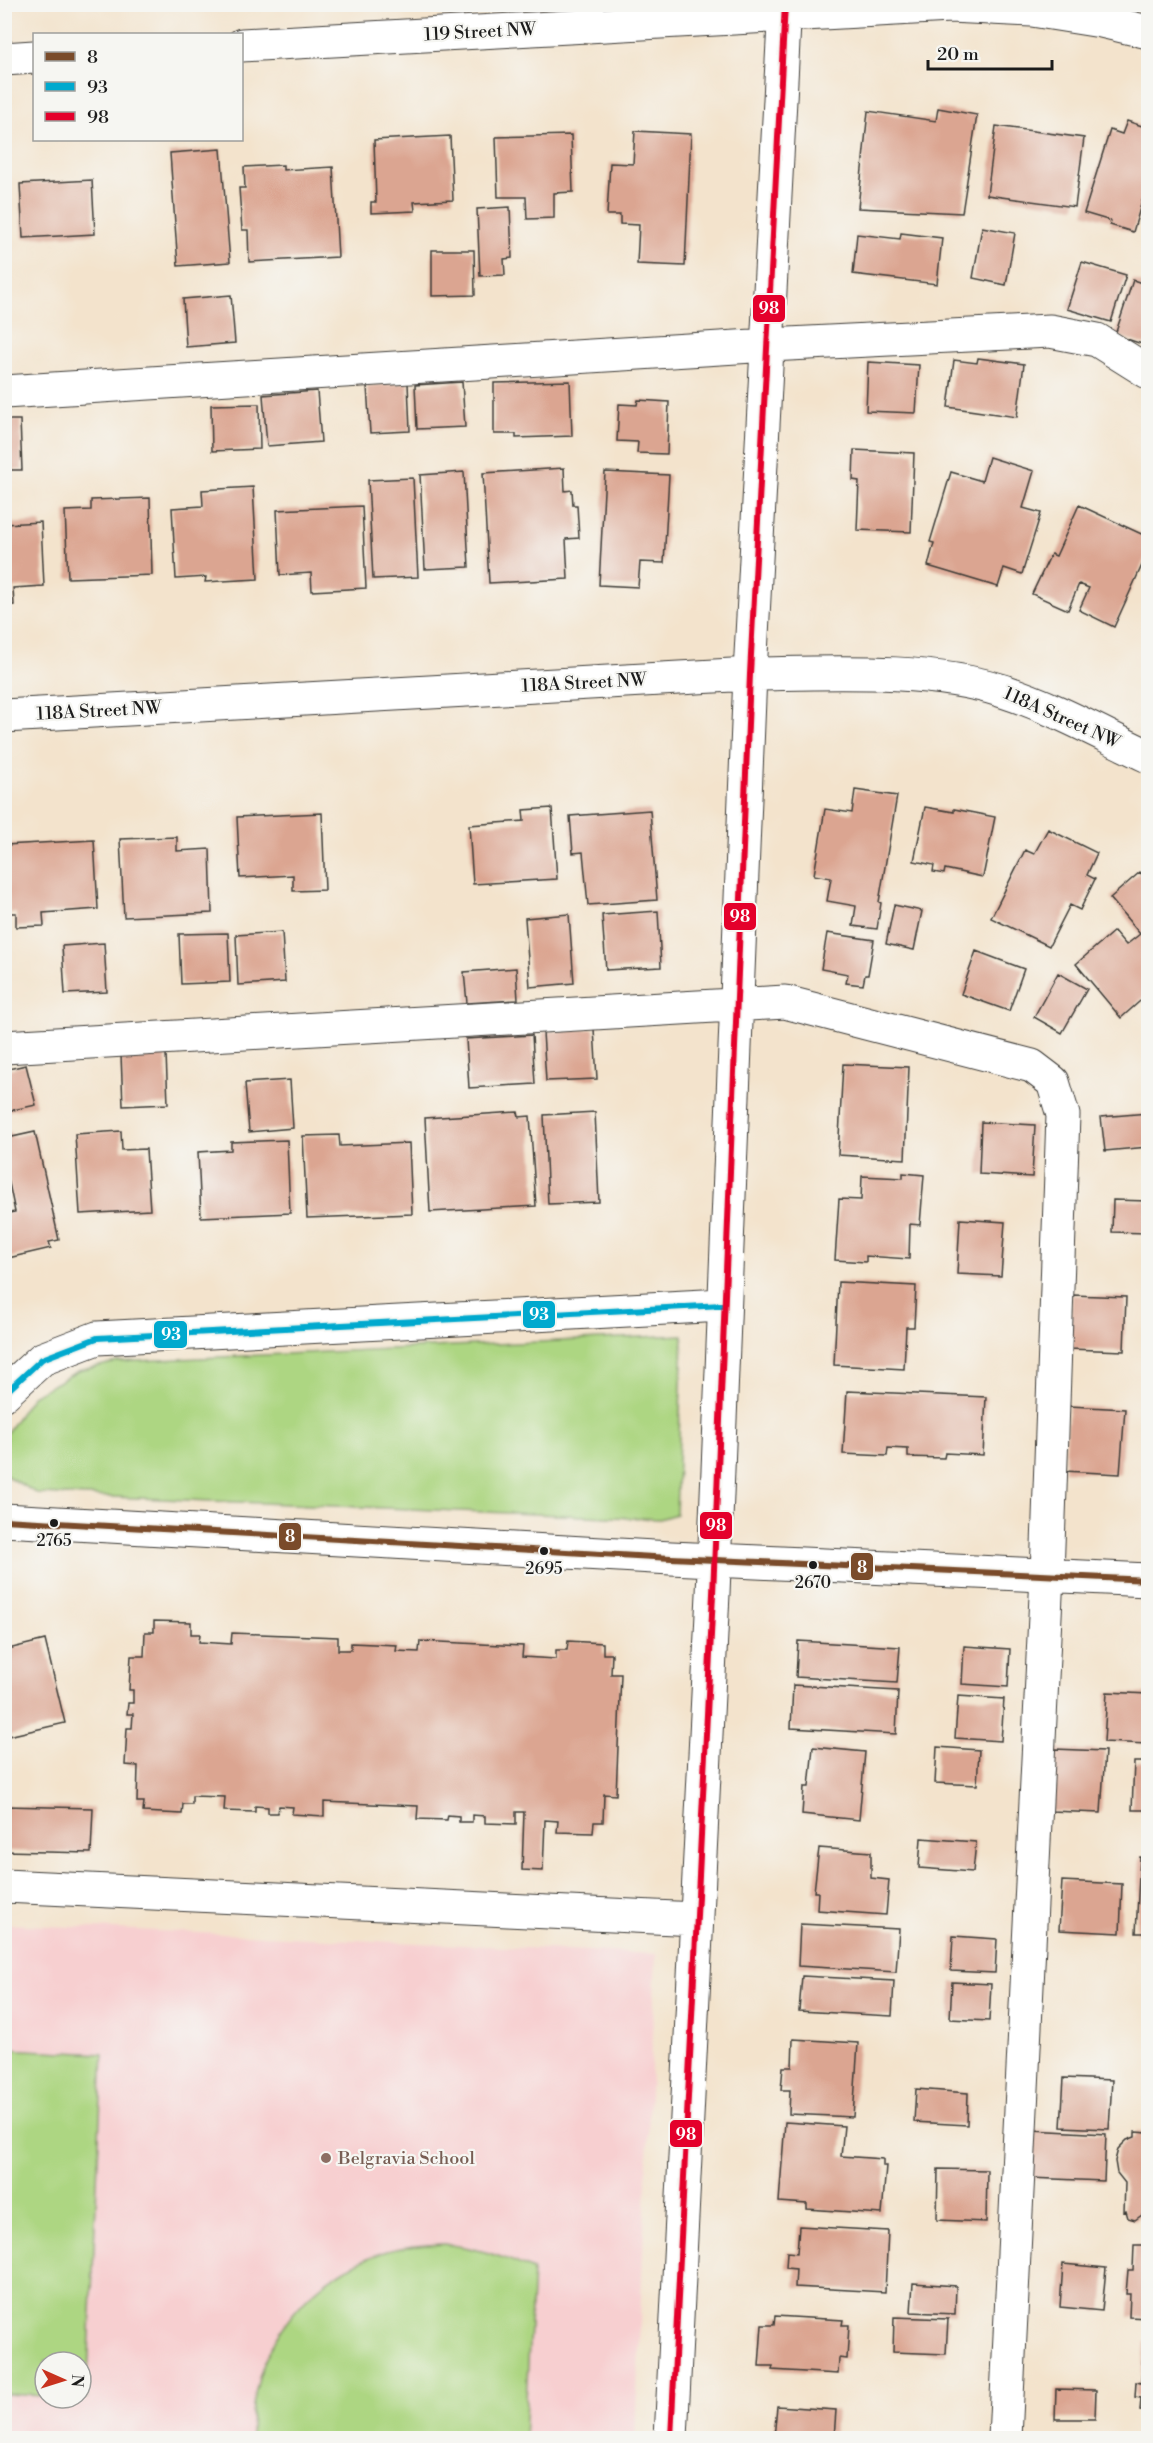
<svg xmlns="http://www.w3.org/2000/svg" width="1153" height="2443" viewBox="0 0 1153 2443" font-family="'Libre Bodoni',serif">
	<rect width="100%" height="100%" fill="#f6f6f2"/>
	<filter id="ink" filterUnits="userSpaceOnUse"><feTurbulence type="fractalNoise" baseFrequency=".0167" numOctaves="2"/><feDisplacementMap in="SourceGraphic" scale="12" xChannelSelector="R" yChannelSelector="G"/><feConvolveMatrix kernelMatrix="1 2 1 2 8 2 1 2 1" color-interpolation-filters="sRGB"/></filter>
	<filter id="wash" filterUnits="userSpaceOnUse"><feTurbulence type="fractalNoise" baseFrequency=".008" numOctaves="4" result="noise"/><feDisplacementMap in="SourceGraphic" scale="24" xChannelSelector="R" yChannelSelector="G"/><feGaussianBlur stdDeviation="1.35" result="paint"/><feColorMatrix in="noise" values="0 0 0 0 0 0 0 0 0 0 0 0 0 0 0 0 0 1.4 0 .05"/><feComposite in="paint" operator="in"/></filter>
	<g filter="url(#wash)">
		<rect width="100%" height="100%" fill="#f3e3cc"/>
		<!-- built -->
		<path fill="#f7cfd0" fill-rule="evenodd" d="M5 1924 656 1954 635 2438H5ZM45 2362H81V2398H45Z"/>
		<!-- green -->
		<path fill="#add682" stroke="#64794f" stroke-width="1.5" d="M683 1335 676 1514 660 1519 38 1494 5 1475 6 1434 32 1396 78 1371 117 1362Z
			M5 2049 103 2054 87 2398 81 2397V2362H45V2396L5 2394Z
			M445 2244C477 2248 504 2256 533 2270L524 2438H251C250 2353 300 2281 381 2253 402 2246 423 2245 445 2244Z"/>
		<g id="blocks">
			<!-- building -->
			<path fill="#dba591" d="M938 108 977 115 962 213 858 208 868 111 936 121Z
				M1127 121 1148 128 1145 138 1148 139V181L1133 232 1110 225 1111 221 1084 213 1110 130 1122 134Z
				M996 126 1084 138 1075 207 987 195Z
				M635 131 691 134 685 266 637 264 639 225 620 224V215H607L610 163 633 164Z
				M571 135 573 192 554 193V218L527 219 526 197H498L496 137Z
				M450 136 453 200 414 202 415 211 371 213V202H376L374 140Z
				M221 149 230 262 178 266 170 153Z
				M283 165V170L333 167 338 257 249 262 248 230H242L239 188H245L244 167Z
				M92 180 95 234 23 238 20 184Z
				M510 207 512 258 504 259 505 275 480 276 477 209Z
				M982 227 1015 233 1006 285 973 278Z
				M901 233 942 238 937 284 853 274 857 234 900 239Z
				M432 250H474L475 295 432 296Z
				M1082 262 1126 275 1111 322 1067 309Z
				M1133 280 1148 285V346L1115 335Z
				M231 295 235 343 186 347 183 299Z
				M978 358 1024 364 1017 417 948 407 954 360 977 363Z
				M868 362 919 365 916 413 866 411Z
				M570 381 572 436 516 438V434H494V383Z
				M462 382 465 427 417 429 415 385Z
				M408 383 410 431 370 433 367 386Z
				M317 391 321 442 267 446 263 395Z
				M638 400 669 402 667 454 637 453 638 442 617 441 619 404 637 405Z
				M259 404 260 449 212 451 211 405Z
				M4 420H20L22 470H4Z
				M854 450 914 453 911 532 857 530 859 481 853 480Z
				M989 457 1034 471 1023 508 1041 513 1022 574 1004 568 998 587 928 566 934 543 930 542 951 472 982 481Z
				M564 468 565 491 572 490 573 505H577L579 538 566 539 568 579 489 583 483 473Z
				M464 472 469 567 425 569 420 475Z
				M605 472 669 475 664 563 640 562 638 587 599 585Z
				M413 478 418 577 373 579 368 480Z
				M253 487 258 579 205 582 206 577 176 579 172 508 203 506 202 490Z
				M150 498 152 575 68 578 65 511 91 510V500Z
				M1079 505 1148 537V552L1114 627 1079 610 1089 588 1079 584 1068 610 1032 594 1051 554 1056 556Z
				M362 506 366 588 312 591 311 573 280 575 277 510Z
				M41 522 44 586 13 588 14 605 4 606V524Z
				M855 790 897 796 879 902 881 903 877 929 853 926 856 906 827 901 831 878 814 875 825 809 852 813Z
				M925 807 954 812V809L995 817 983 877 945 869 944 874 933 872 934 865 914 861Z
				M552 808 557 879 473 884 469 825 524 821 523 810Z
				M650 810 657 900 588 905 583 852 573 853 570 816Z
				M322 813 325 890 293 891V875L240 878 237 817Z
				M1048 829 1097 853 1087 875 1095 879 1080 910 1070 905 1049 946 991 918 1025 850 1034 854Z
				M177 837V851L210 849 212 913 124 917 120 839Z
				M94 840 98 909 43 913 44 926 16 927V913H9L5 845Z
				M1140 872 1148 882V994L1121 1018 1076 964 1114 931 1126 945 1140 934 1110 898Z
				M894 905 922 911 914 950 886 944Z
				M658 911 661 967 606 970 602 915Z
				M569 914 574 983 530 987 525 918Z
				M282 932 285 982 238 985 236 935Z
				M228 933 230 982 181 984 179 934Z
				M827 933 874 940 868 975H865L863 985 846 983 848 974 821 969Z
				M104 943 107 992 65 994 62 946Z
				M976 951 1024 969 1009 1011 961 994Z
				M516 968 518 1000 467 1003 464 972Z
				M1058 973 1087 989 1062 1033 1034 1017Z
				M594 1029 597 1079 546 1081 543 1032Z
				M532 1035 535 1084 469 1088 466 1039Z
				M166 1054 168 1104 123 1106 121 1055Z
				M843 1064 909 1067 905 1159 838 1155Z
				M26 1065 36 1105 4 1112V1070Z
				M290 1080 293 1128 249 1132 245 1083Z
				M518 1112 519 1117 530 1116 536 1206 430 1212 425 1118Z
				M595 1112 599 1202 548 1204 544 1115Z
				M1148 1113V1147L1105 1151 1101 1117Z
				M981 1122 1035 1125 1032 1177 979 1174Z
				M121 1131 122 1150 146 1149 150 1210 80 1214 75 1134Z
				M11 1132 12 1137 35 1132 59 1240 49 1242 51 1248 4 1259V1214L15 1212 8 1178H4V1133Z
				M339 1135 340 1146 409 1143 412 1214 307 1218 303 1136Z
				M287 1140 290 1213 201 1217 198 1152 231 1150V1142Z
				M903 1173 924 1175 920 1225 910 1224 909 1259 866 1256V1262L835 1260 839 1199 861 1200 862 1176 903 1178Z
				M1113 1200 1148 1201V1233L1112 1232Z
				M960 1219 1005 1222 1001 1276 957 1274Z
				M838 1282 916 1286 914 1327H906L904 1369 834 1365Z
				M1072 1295 1126 1297 1124 1351 1069 1349Z
				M847 1391 986 1397 983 1455 945 1453 944 1458 908 1457V1449L888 1448 887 1456 843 1454Z
				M1069 1406 1125 1409 1120 1474 1064 1471Z
				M154 1621 191 1622V1634H200L199 1642 231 1644 232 1633 338 1637V1650H351V1643L397 1645 396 1651 419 1652 420 1641 523 1646 522 1657 556 1659V1650H567L568 1641 603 1643V1654H612L611 1674H621L616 1795 604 1794 603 1822H594L593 1833 557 1832 558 1821 545 1820 543 1871 522 1870 524 1812H516V1824L485 1823V1816L472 1815V1822H459V1816L448 1815 447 1820 417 1819 418 1806 324 1802V1816L292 1814 293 1807 279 1806 278 1813H268V1807L255 1806V1812L224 1811 225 1797 192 1796V1804H183L182 1814 143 1812 144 1802H137L138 1766 125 1765 127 1728H132L133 1714H127L128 1703H133V1690H129L131 1656H144L145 1632H154Z
				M45 1640 65 1723 4 1737V1650Z
				M798 1641 900 1647 897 1683 796 1677Z
				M964 1646 1010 1649 1008 1687 962 1684Z
				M793 1685 898 1691 896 1734 791 1728Z
				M1107 1692 1148 1694V1744L1104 1742Z
				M958 1696 1004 1699 1001 1741 955 1738Z
				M813 1747 865 1752 859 1820 802 1814 804 1787H809Z
				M937 1747 979 1750 977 1785 935 1783Z
				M1054 1749 1105 1751 1101 1813 1051 1811Z
				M1134 1762H1148V1810H1132Z
				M4 1806 93 1808 91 1853 4 1851Z
				M921 1838 976 1842 973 1872 919 1868Z
				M819 1848 871 1852V1878L889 1880 886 1915 817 1910 818 1892H814Z
				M1140 1857 1148 1858V1933H1136Z
				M1062 1881 1122 1884 1120 1933 1059 1930Z
				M800 1924 899 1929 896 1972 798 1966Z
				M953 1936 997 1939 995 1973 951 1971Z
				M802 1976 894 1981 892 2016 799 2011Z
				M952 1982 991 1984 989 2021 950 2019Z
				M793 2039 858 2043 853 2117 789 2114 790 2090H781L783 2067H792Z
				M1064 2078 1112 2080 1109 2129 1061 2127Z
				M916 2089 968 2093 967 2125 914 2122Z
				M785 2122 844 2126 841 2156 883 2159V2166H886L882 2214 807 2209V2204L779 2202Z
				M1032 2130 1106 2134 1104 2181 1029 2178Z
				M1135 2132 1148 2133V2216L1142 2215 1135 2220 1128 2218 1126 2211 1124 2212 1125 2183 1117 2173 1115 2161 1118 2149 1127 2140 1135 2137Z
				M938 2169 987 2170 986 2222 937 2220Z
				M799 2226 888 2231 885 2292 795 2287 796 2269 786 2268 787 2252 797 2253Z
				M1134 2245H1148V2318L1129 2317 1130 2294H1126L1128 2270H1133Z
				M1063 2264 1106 2268 1102 2311 1060 2307Z
				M913 2283 956 2286 955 2314 911 2312Z
				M775 2316 843 2320 842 2325H849L847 2359 839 2358 838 2374 772 2370 773 2366H759L762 2325H774Z
				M894 2317 948 2319 946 2354 893 2352Z
				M1144 2341H1148V2412L1140 2411 1141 2398 1135 2397 1136 2382 1141 2383Z
				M1056 2389 1096 2390 1095 2419H1055Z
				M777 2406 836 2410 834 2438H774Z"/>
		</g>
	</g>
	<g filter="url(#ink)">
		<use href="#blocks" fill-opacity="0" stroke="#3c3a36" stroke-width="1.5"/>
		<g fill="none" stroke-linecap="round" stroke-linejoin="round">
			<defs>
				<path id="minor" d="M242 45 950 6 1032 10 1101 21 1148 32
					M4 59 34 57
					M4 392 769 345 1050 331 1097 340 1148 372
					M4 716 750 674C828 673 929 667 1003 691 1053 707 1101 734 1148 756
					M4 1047 785 1002 1032 1066 1053 1082 1063 1115 1047 1575 1005 2438
					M4 1394 42 1359 97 1338 723 1305
					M4 1520 671 1558 1148 1580
					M4 1886 696 1919
					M671 2438 713 1594 750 674 785 4"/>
			</defs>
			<!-- minor casing -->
			<use href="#minor" stroke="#3c3a36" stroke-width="35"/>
			<!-- minor -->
			<use href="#minor" stroke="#fff" stroke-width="33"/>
			<defs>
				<path id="bus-1" d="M4 1520 671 1558 1148 1580"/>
				<path id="bus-2" d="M4 1394 42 1359 97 1338 723 1305"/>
				<path id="bus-3" d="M671 2438 713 1594 750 674 785 4"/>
			</defs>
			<!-- bus-1 casing -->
			<use href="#bus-1" stroke="#f6f6f2" stroke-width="10"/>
			<!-- bus-2 casing -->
			<use href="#bus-2" stroke="#f6f6f2" stroke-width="10"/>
			<!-- bus-3 casing -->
			<use href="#bus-3" stroke="#f6f6f2" stroke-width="10"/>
			<!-- bus-1 -->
			<use href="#bus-1" stroke="#7a4b2a" stroke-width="6"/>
			<!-- bus-2 -->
			<use href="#bus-2" stroke="#00a9ce" stroke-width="6"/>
			<!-- bus-3 -->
			<use href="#bus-3" stroke="#e4002b" stroke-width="6"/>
		</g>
	</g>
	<!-- markers -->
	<g fill="#1c1c1c" stroke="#f6f6f2" stroke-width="2">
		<circle cx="54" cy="1523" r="5"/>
		<circle cx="544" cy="1551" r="5"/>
		<circle cx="813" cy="1565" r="5"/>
	</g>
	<circle fill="#8d6e63" stroke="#f6f6f2" stroke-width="2" cx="326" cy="2158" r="6"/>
	<g text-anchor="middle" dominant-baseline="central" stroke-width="4.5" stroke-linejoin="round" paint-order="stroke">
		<!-- bus labels -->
		<g font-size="16" fill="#1c1c1c" stroke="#f6f6f2">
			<text x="54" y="1541">2765</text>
			<text x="544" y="1569">2695</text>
			<text x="813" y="1583">2670</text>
		</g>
		<!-- street labels -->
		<g font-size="18" fill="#1c1c1c" stroke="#f6f6f2">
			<text transform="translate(480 32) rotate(-3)">119 Street NW</text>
			<text transform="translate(584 683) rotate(-3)">118A Street NW</text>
			<text transform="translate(99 711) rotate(-3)">118A Street NW</text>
			<text transform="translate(1062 718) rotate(24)">118A Street NW</text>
		</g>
		<!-- education labels -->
		<g font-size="18" fill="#785e54" stroke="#f6f6f2" text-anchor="start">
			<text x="338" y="2158">Belgravia School</text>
		</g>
	</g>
	<g stroke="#f6f6f2" stroke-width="2">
		<rect x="752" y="294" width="34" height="29" rx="6" fill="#e4002b"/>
		<rect x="723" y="902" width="34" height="29" rx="6" fill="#e4002b"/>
		<rect x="522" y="1300" width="34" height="29" rx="6" fill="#00a9ce"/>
		<rect x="153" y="1320" width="35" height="29" rx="6" fill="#00a9ce"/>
		<rect x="699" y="1511" width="34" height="29" rx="6" fill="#e4002b"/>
		<rect x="278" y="1522" width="24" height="29" rx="6" fill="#7a4b2a"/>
		<rect x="850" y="1552" width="24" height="29" rx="6" fill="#7a4b2a"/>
		<rect x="669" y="2119" width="34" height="29" rx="6" fill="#e4002b"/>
	</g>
	<g font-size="16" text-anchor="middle" font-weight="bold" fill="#fff">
		<text x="769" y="314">98</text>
		<text x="740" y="922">98</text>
		<text x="539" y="1320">93</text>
		<text x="171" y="1340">93</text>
		<text x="716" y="1531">98</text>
		<text x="290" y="1542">8</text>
		<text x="862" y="1573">8</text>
		<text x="686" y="2140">98</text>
	</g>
	<!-- margin -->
	<rect width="1153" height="2443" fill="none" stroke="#f6f6f2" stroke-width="24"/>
	<!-- legend -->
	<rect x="33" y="33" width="210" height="108" fill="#f6f6f2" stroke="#9f9f9c" stroke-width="1.5"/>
	<rect x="45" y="52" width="30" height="9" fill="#7a4b2a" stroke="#9f9f9c" stroke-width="1.5"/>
	<text x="87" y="63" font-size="18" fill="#1c1c1c">8</text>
	<rect x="45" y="82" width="30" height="9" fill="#00a9ce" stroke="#9f9f9c" stroke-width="1.5"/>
	<text x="87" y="93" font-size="18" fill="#1c1c1c">93</text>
	<rect x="45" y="112" width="30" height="9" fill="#e4002b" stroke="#9f9f9c" stroke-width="1.5"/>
	<text x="87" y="123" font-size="18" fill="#1c1c1c">98</text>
	<!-- north arrow -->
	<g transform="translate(63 2380) rotate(93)"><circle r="28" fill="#f6f6f2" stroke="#9f9f9c" stroke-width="1.5"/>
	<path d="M0-4.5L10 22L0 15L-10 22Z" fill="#c8321e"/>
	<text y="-9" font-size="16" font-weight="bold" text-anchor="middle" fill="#1c1c1c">N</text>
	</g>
	<!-- scale -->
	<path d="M928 60v9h124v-9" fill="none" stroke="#1c1c1c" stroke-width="3"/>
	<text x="937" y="60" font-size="18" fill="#1c1c1c" stroke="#f6f6f2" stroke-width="4.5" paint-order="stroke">20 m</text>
</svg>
